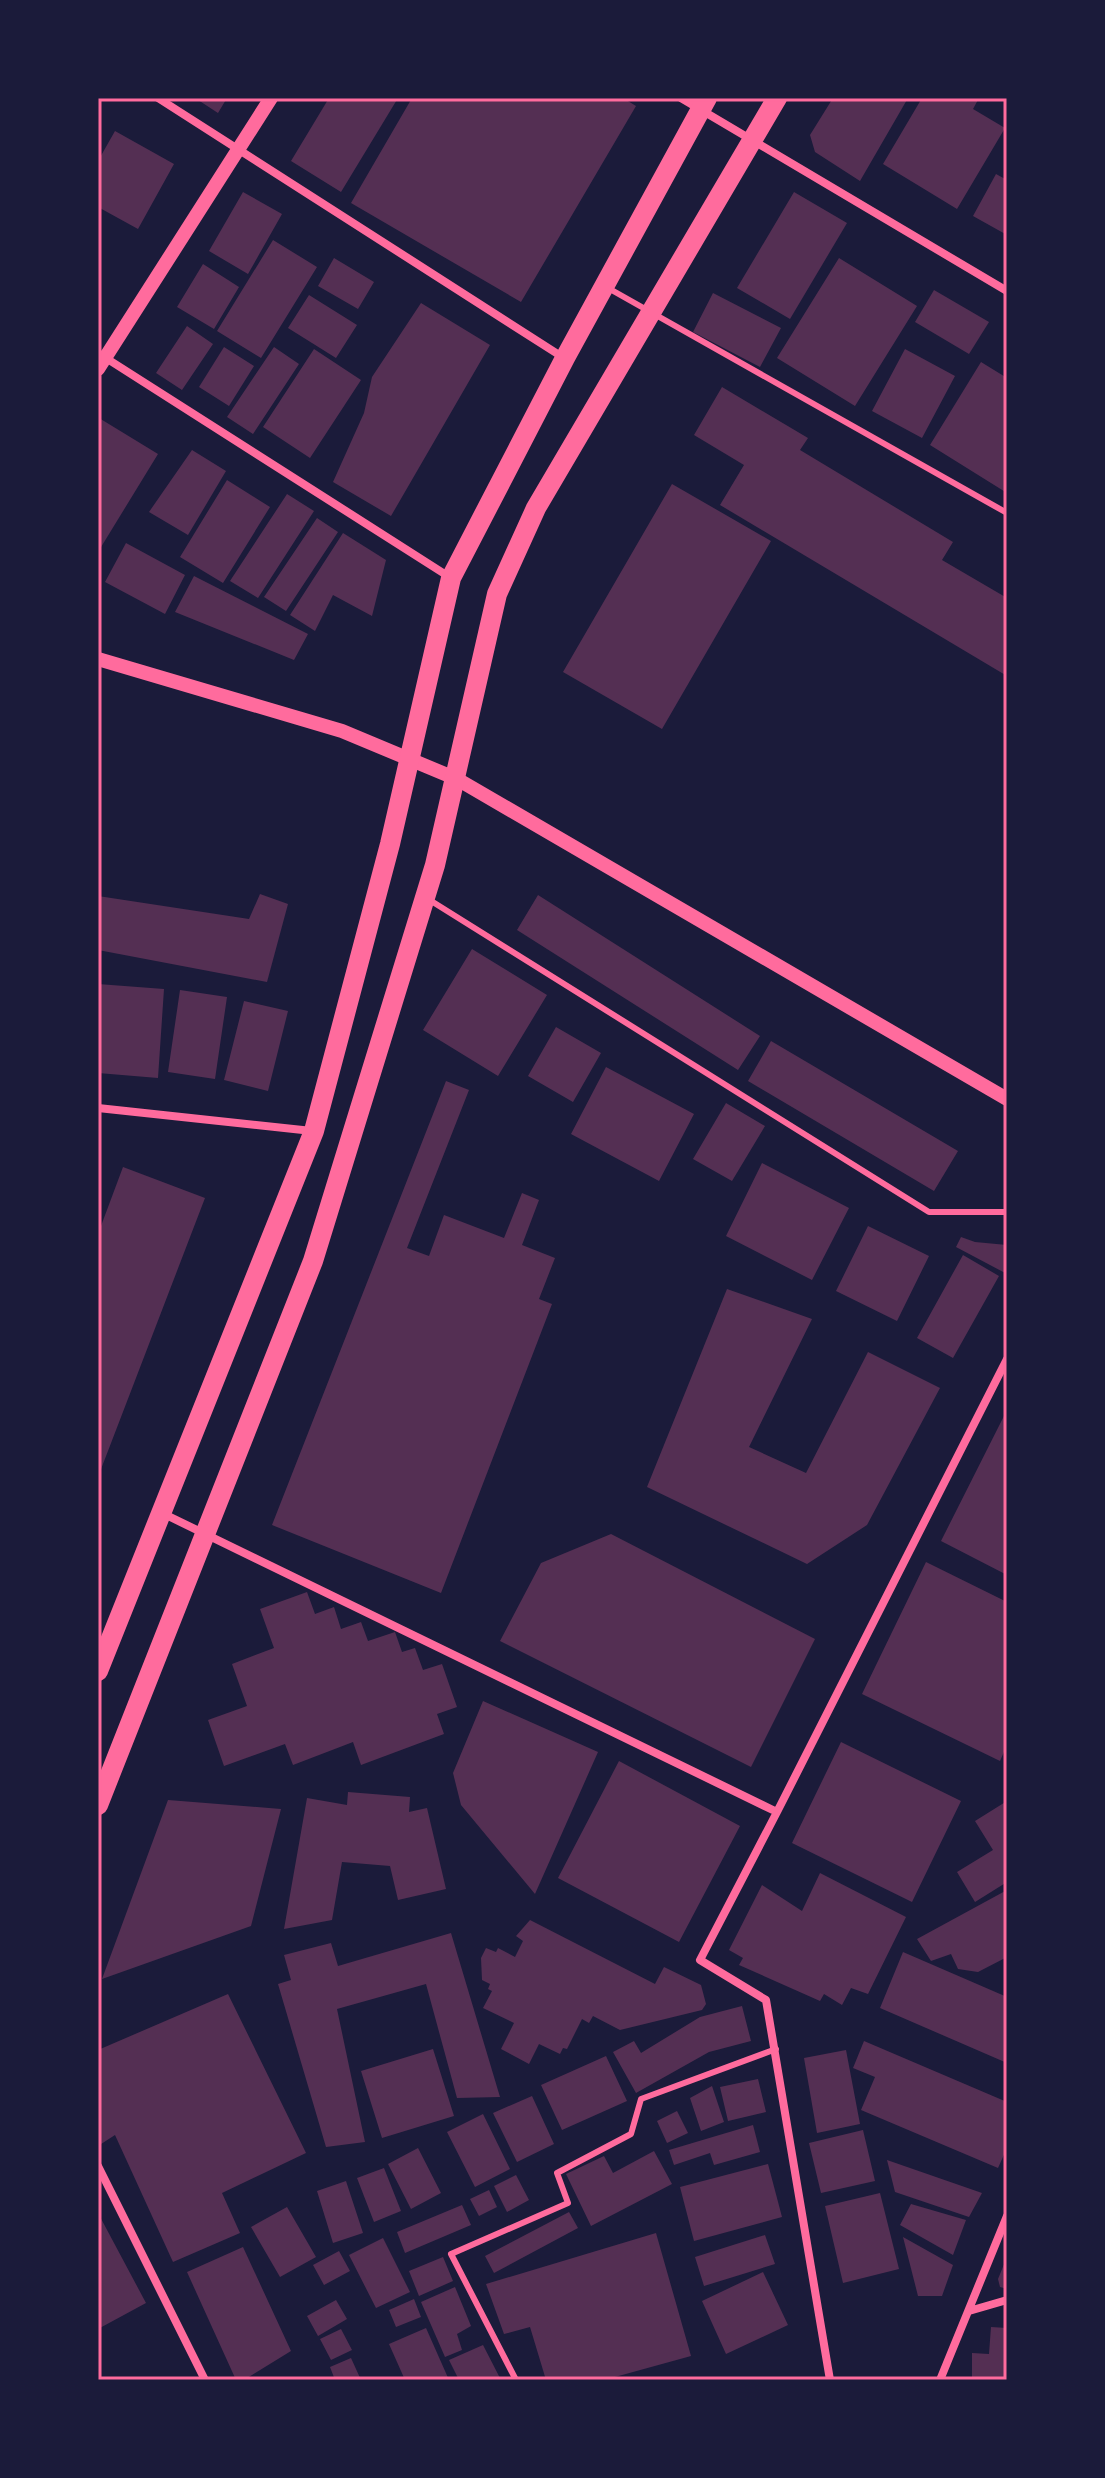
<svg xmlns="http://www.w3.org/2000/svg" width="1105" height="2478" viewBox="0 0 1105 2478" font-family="Overpass,sans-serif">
	<rect width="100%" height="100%" fill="#1b1b3a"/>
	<!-- building -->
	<path fill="#542f53" d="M195 98H227L218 113Z
		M329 98H398L341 192 291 161Z
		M412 98H623L636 106 521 302 351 203Z
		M833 98H908L860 181 815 152 810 135Z
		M922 98H979L973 109 1005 128 957 209 883 164Z
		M115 131 174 164 138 229 98 207V161Z
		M996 174 1007 180V235L973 216Z
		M243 192 282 214 248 274 209 251Z
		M794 192 847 223 790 319 737 288Z
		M273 240 317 267 261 358 217 331Z
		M334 258 374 282 358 309 318 286Z
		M839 258 917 306 855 406 777 358Z
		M203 264 239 287 214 329 177 307Z
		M934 290 989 322 969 354 915 322Z
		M713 293 781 328 760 367 693 332Z
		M309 295 357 325 336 358 288 328Z
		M421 303 490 345 391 516 333 482 364 413 372 377Z
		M187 326 213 344 182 390 156 373Z
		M224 347 254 366 229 406 199 387Z
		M274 347 299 364 253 434 227 417Z
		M314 349 361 380 310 458 263 427Z
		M905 349 955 376 922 438 872 411Z
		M981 362 1007 378V493L930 445Z
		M722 387 808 438 800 450 953 542 942 560 1007 598V676L720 505 744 465 694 435Z
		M99 418 158 454 98 552V420Z
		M192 450 226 471 188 535 149 512Z
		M227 480 270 507 223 583 180 557Z
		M672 484 771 541 662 729 563 672Z
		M287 494 314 511 258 598 230 581Z
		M317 518 338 532 286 611 264 597Z
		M343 533 386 560 372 616 333 595 315 631 290 615Z
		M126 543 185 575 165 614 105 582Z
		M194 576 308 634 294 660 175 612Z
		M260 894 288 904 267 982 98 950V896L249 919Z
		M538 895 760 1036 738 1070 517 930Z
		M472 949 547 995 498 1076 423 1030Z
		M98 984 164 989 158 1078 98 1073Z
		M180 990 227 997 215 1079 168 1072Z
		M244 1001 288 1011 268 1091 224 1080Z
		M556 1027 601 1053 573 1102 528 1076Z
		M771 1041 958 1151 934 1191 748 1081Z
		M606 1067 694 1114 659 1181 571 1134Z
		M446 1081 469 1090 407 1248 429 1256 444 1215 504 1238 522 1193 539 1200 522 1245 555 1258 539 1299 552 1304 441 1593 272 1525Z
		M726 1103 765 1126 732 1181 693 1159Z
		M762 1163 849 1208 812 1280 726 1236Z
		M123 1167 205 1198 98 1477V1234Z
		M868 1226 929 1256 897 1321 836 1291Z
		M961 1237 975 1242 1007 1245V1274L956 1247Z
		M963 1255 999 1276 953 1358 917 1338Z
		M727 1289 812 1319 749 1447 806 1473 868 1352 940 1388 867 1525 807 1564 647 1487Z
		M1007 1410V1575L941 1541Z
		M611 1534 815 1639 751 1767 500 1641 541 1563Z
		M926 1562 1007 1602V1745L1000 1761 862 1694Z
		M307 1592 315 1614 334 1607 341 1629 361 1622 368 1641 395 1632 402 1652 415 1648 423 1670 442 1664 457 1707 437 1714 444 1734 361 1765 353 1742 293 1765 285 1744 224 1766 208 1720 247 1706 232 1664 274 1648 260 1609Z
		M483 1701 598 1752 535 1894 461 1805 453 1773Z
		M841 1742 961 1801 912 1902 792 1843Z
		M619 1761 740 1826 679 1942 558 1878Z
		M348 1792 410 1797 409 1812 427 1808 446 1889 398 1900 390 1866 342 1862 332 1920 284 1929 307 1798 347 1805Z
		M168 1800 281 1809 251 1926 102 1979Z
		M1007 1801V1882L975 1902 957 1872 993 1850 975 1821Z
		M820 1873 906 1917 868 1994 851 1988 842 2005 824 1994 820 2001 739 1965 743 1958 729 1950 762 1885 802 1911Z
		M1007 1890V1957L978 1972 958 1969 951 1954 931 1961 917 1939Z
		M530 1920 655 1984 664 1967 701 1985 706 2004 702 2010 620 2030 593 2016 589 2023 582 2019 567 2049 563 2048 560 2054 539 2044 529 2064 501 2049 514 2023 483 2008 492 1991 488 1989 490 1984 482 1980 481 1958 486 1948 496 1952 498 1948 515 1957 523 1941 516 1936Z
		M451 1933 500 2097 457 2098 426 1984 337 2009 365 2142 326 2147 278 1984 291 1980 284 1955 331 1943 338 1966Z
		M903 1952 1007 1997V2063L880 2008Z
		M228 1994 306 2153 222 2193 240 2233 173 2262 115 2135 98 2146V2050Z
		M742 2006 751 2041 709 2052 636 2093 613 2052 634 2041 641 2053 700 2017Z
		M864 2041 1007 2102V2148L998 2168 861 2110 875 2077 853 2068Z
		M433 2049 454 2116 382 2138 361 2071Z
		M846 2050 860 2124 817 2133 804 2058Z
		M606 2056 627 2101 562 2130 541 2085Z
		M758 2079 766 2112 728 2121 720 2087Z
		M712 2086 724 2122 701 2131 690 2098Z
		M532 2096 554 2144 517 2162 493 2113Z
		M677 2111 688 2133 667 2143 657 2121Z
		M483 2114 510 2169 475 2187 447 2132Z
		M753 2125 760 2152 714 2165 710 2153 674 2165 669 2150Z
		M863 2130 875 2181 821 2193 809 2143Z
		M418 2148 441 2193 411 2209 388 2164Z
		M654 2151 672 2184 591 2226 566 2174 604 2156 613 2173Z
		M887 2160 982 2193 969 2217 895 2192Z
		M768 2164 782 2217 694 2241 680 2187Z
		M384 2168 401 2211 374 2222 357 2178Z
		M516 2175 529 2200 507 2212 494 2186Z
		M346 2181 363 2233 333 2243 317 2191Z
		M489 2190 497 2207 479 2216 470 2199Z
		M880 2193 899 2269 843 2283 825 2206Z
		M911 2204 966 2220 953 2255 900 2225Z
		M462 2205 471 2225 405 2253 397 2232Z
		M287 2207 316 2257 280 2277 251 2227Z
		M569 2212 578 2228 494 2273 485 2256Z
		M98 2213 146 2303 98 2329Z
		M656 2233 691 2356 604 2380H546L530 2327 504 2334 486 2284Z
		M765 2235 775 2264 704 2286 695 2257Z
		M903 2237 953 2265 942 2296H918Z
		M383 2238 410 2292 376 2308 349 2255Z
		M243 2247 291 2351 244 2380H236L187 2272Z
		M339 2251 350 2271 324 2285 313 2265Z
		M443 2257 453 2281 419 2296 409 2271Z
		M1007 2257V2289L1000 2287 998 2279Z
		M763 2272 788 2325 726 2354 702 2301Z
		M455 2287 471 2326 457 2334 462 2350 445 2357 421 2302Z
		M414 2299 421 2317 396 2327 389 2310Z
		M336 2300 347 2319 318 2336 307 2316Z
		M991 2327 1007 2328V2380H972V2353L989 2354Z
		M426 2328 449 2380H405L389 2344Z
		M341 2329 352 2350 331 2360 320 2339Z
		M483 2345 501 2380H459L449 2360Z
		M351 2358 361 2380H335L330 2367Z"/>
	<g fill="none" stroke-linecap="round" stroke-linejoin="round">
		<!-- service -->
		<path stroke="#ff6b9d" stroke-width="6" d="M608 288 1007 513
			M428 899 929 1212H1007
			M516 2380 451 2254 568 2203 557 2173 631 2134 641 2099 776 2049"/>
		<!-- minor -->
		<path stroke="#ff6b9d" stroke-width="8" d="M158 98 564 358
			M681 98 1007 291
			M98 353 451 578
			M98 1108 312 1131
			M162 1513 777 1812 700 1960 766 2000 830 2380
			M777 1812 1007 1359
			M98 2166 205 2380
			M969 2311 1007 2300
			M940 2380 1007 2216"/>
		<!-- tertiary -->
		<path stroke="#ff6b9d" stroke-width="14" d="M98 369 271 98
			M98 659 342 731 457 779 1007 1099"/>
		<!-- primary -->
		<path stroke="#ff6b9d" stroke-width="20" d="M98 1671 314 1131 390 844 451 578 565 358 707 98
			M98 1805 313 1261 435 865 497 594 536 508 777 98"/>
	</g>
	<!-- border -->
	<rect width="1105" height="2478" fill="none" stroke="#1b1b3a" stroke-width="200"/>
	<rect x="100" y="100" width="905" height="2278" fill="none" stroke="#ff6b9d" stroke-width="3"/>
</svg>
